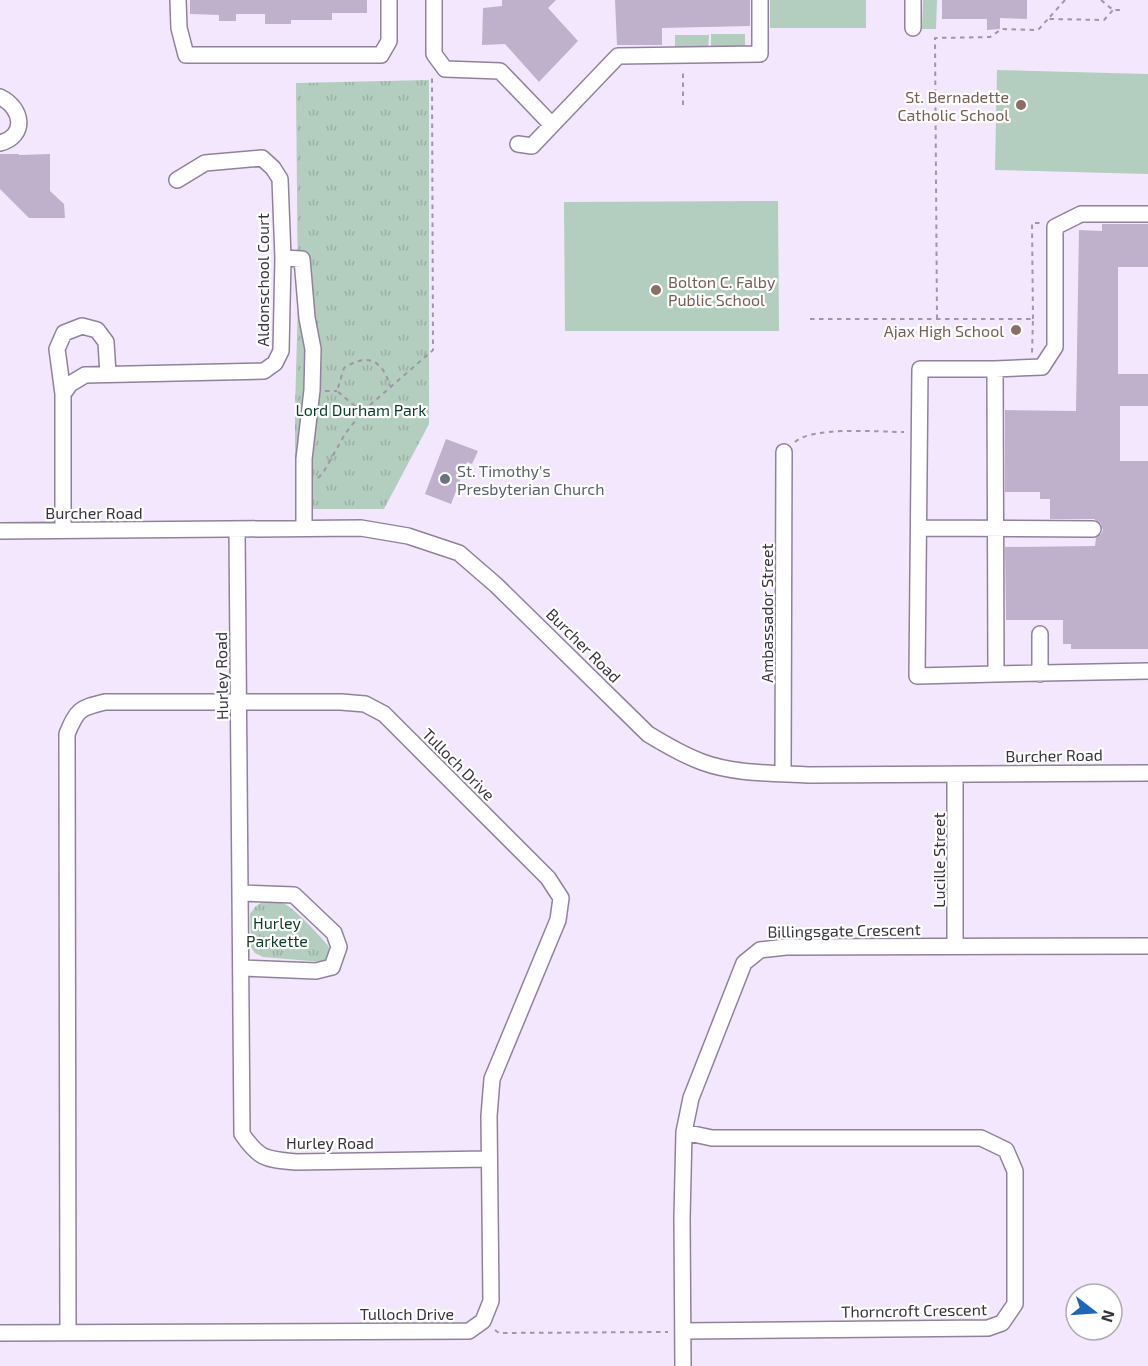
<svg xmlns="http://www.w3.org/2000/svg" width="1148" height="1366" viewBox="0 0 1148 1366" font-family="'Exo 2',sans-serif">
	<defs>
		<pattern id="park-tufts" width="24" height="20" patternUnits="userSpaceOnUse" patternTransform="scale(1.5)"><rect width="24" height="20" fill="#b3cdbe"/><path d="M3 7l-1-3M5 7V3M7 7l1-3M15 17l-1-3M17 17v-4M19 17l1-3" fill="none" stroke="#9bb0a4"/></pattern>
	</defs>
	<rect width="100%" height="100%" fill="#f3e7fd"/>
	<!-- grass -->
	<path fill="#b3cdbe" d="M770 0H866V28H770Z
		M923 0H937L936 29H922Z
		M711 34H745V50H711Z
		M675 35H709L708 50H675Z
		M997 70 1148 74V174L995 170Z
		M778 201 779 331H565L564 202Z"/>
	<!-- park -->
	<path fill="url(#park-tufts)" d="M429 80V424L384 509H295V409L298 302 296 83Z
		M262 902C268 902 276 901 282 903 292 905 322 938 329 947L328 956 323 962 263 957 255 953 251 947 250 914 255 907Z"/>
	<!-- building -->
	<path fill="#bfb0cb" d="M190 0H367V13H332V20H291V24H265V14H236V21H219V15L190 14Z
		M502 0H556L548 8 578 41 539 82 505 44 482 45 483 8 502 6Z
		M615 0H750V26L662 28V45H617Z
		M942 0H1027V19L1000 18V29L987 30V19H942Z
		M0 154H19V155L50 154V191L64 204 65 218H29L0 189Z
		M1102 224H1148V267H1118V374H1148V406H1120V461H1148V649H1071V644H1063V620H1006L1005 547 1095 546 1096 538 1101 534 1103 530 1101 524 1094 519H1050V499H1040V492H1005V410L1076 411 1079 230 1102 231Z
		M446 439 478 451 472 464 467 462 451 504 425 494Z"/>
	<g fill="none" stroke-linecap="round" stroke-linejoin="round">
		<defs>
			<path id="minor" d="M178 0 179 28 186 55H381L389 41V0
				M434 0V54L445 69 500 71 552 125 618 56 760 54V0
				M913 0V28
				M0 97C23 108 27 136 0 143
				M518 144 532 146 552 125
				M1148 214H1081L1055 227V347L1042 367 995 369 996 674 1148 671
				M283 258 302 259 307 318 313 349 312 390 304 459V528
				M995 369H920L917 676 996 674
				M63 394 57 349 64 333 82 326 97 330 106 342 108 374
				M919 528 1093 529
				M63 530V394L70 384 85 375 264 371 275 363 281 351 283 258 280 179 273 168 262 158 205 163 177 180
				M237 530 242 1134C260 1160 266 1159 296 1162L488 1159
				M0 531 361 528 408 536 459 553 496 585 648 734C666 745 683 755 702 762 734 774 773 773 808 775L1148 773
				M1040 674V634
				M783 774 784 452
				M240 893 294 895 334 933 339 947 332 967 316 971 241 968
				M955 946V775
				M683 1331 988 1328 1002 1323 1015 1304V1171L1006 1150 981 1138H712L684 1132
				M0 1333 469 1331 483 1321 491 1301 489 1116 492 1079 558 920 561 898 548 878 384 714 365 704 341 702H105C79 708 77 710 67 734L68 1332
				M683 1366 682 1218 684 1132 691 1098 744 963 760 950 786 947 1148 946"/>
		</defs>
		<!-- minor casing -->
		<use href="#minor" stroke="#91829b" stroke-width="18"/>
		<!-- path -->
		<path stroke="#9f96a6" stroke-width="2" stroke-dasharray="4.5 4.5" stroke-linecap="butt" d="M1065 0 1048 19 1104 20 1113 10
			M1101 0 1113 10H1120
			M683 105V70
			M810 319H1033L1032 354
			M937 319 935 38 990 37 1002 29 1038 30 1048 19
			M1033 319 1032 223H1042
			M325 391H337
			M362 412 337 391 344 368C367 353 382 359 390 386
			M795 442C812 426 879 432 904 432
			M318 478 323 473 345 434 362 412 433 350 432 77
			M495 1330 499 1333 668 1332"/>
		<!-- minor -->
		<use href="#minor" stroke="#fff" stroke-width="15"/>
	</g>
	<!-- markers -->
	<g fill="#8d6e63" stroke="#fff" stroke-width="2">
		<circle cx="1021" cy="105" r="6"/>
		<circle cx="656" cy="290" r="6"/>
		<circle cx="1016" cy="330" r="6"/>
	</g>
	<circle fill="#6b7280" stroke="#fff" stroke-width="2" cx="445" cy="479" r="6"/>
	<g text-anchor="middle" dominant-baseline="central" stroke-width="4.5" stroke-linejoin="round" paint-order="stroke">
		<!-- education labels -->
		<g font-size="16" fill="#785e54" stroke="#fff" text-anchor="end">
			<text x="1009" y="96">St. Bernadette<tspan x="1009" dy="18">Catholic School</tspan></text>
			<text x="668" y="281" text-anchor="start">Bolton C. Falby<tspan x="668" dy="18">Public School</tspan></text>
			<text x="1004" y="330">Ajax High School</text>
		</g>
		<!-- street labels -->
		<g font-size="16" fill="#39333d" stroke="#fff">
			<text transform="translate(262 280) rotate(-90)">Aldonschool Court</text>
			<text x="94" y="512">Burcher Road</text>
			<text transform="translate(766 613) rotate(-90)">Ambassador Street</text>
			<text transform="translate(584 645) rotate(45)">Burcher Road</text>
			<text transform="translate(221 676) rotate(-91)">Hurley Road</text>
			<text transform="translate(1054 755) rotate(-1)">Burcher Road</text>
			<text transform="translate(459 764) rotate(45)">Tulloch Drive</text>
			<text transform="translate(938 860) rotate(-90)">Lucille Street</text>
			<text transform="translate(844 930) rotate(-1)">Billingsgate Crescent</text>
			<text x="330" y="1142">Hurley Road</text>
			<text transform="translate(914 1310) rotate(-1)">Thorncroft Crescent</text>
			<text x="407" y="1313">Tulloch Drive</text>
		</g>
		<!-- park labels -->
		<g font-size="16" fill="#0b3c27" stroke="#fff">
			<text x="361" y="409">Lord Durham Park</text>
			<text x="277" y="922">Hurley<tspan x="277" dy="18">Parkette</tspan></text>
		</g>
		<!-- worship labels -->
		<g font-size="16" fill="#5b616d" stroke="#fff" text-anchor="start">
			<text x="457" y="470">St. Timothy's<tspan x="457" dy="18">Presbyterian Church</tspan></text>
		</g>
	</g>
	<!-- north arrow -->
	<g transform="translate(1094 1312) rotate(107)"><circle r="28" fill="#ffffff" stroke="#b0adb1" stroke-width="1.5"/>
	<path d="M0-4.5L10 22L0 15L-10 22Z" fill="#2066b6"/>
	<text y="-9" font-size="16" font-weight="bold" text-anchor="middle" fill="#39333d">N</text>
	</g>
</svg>
